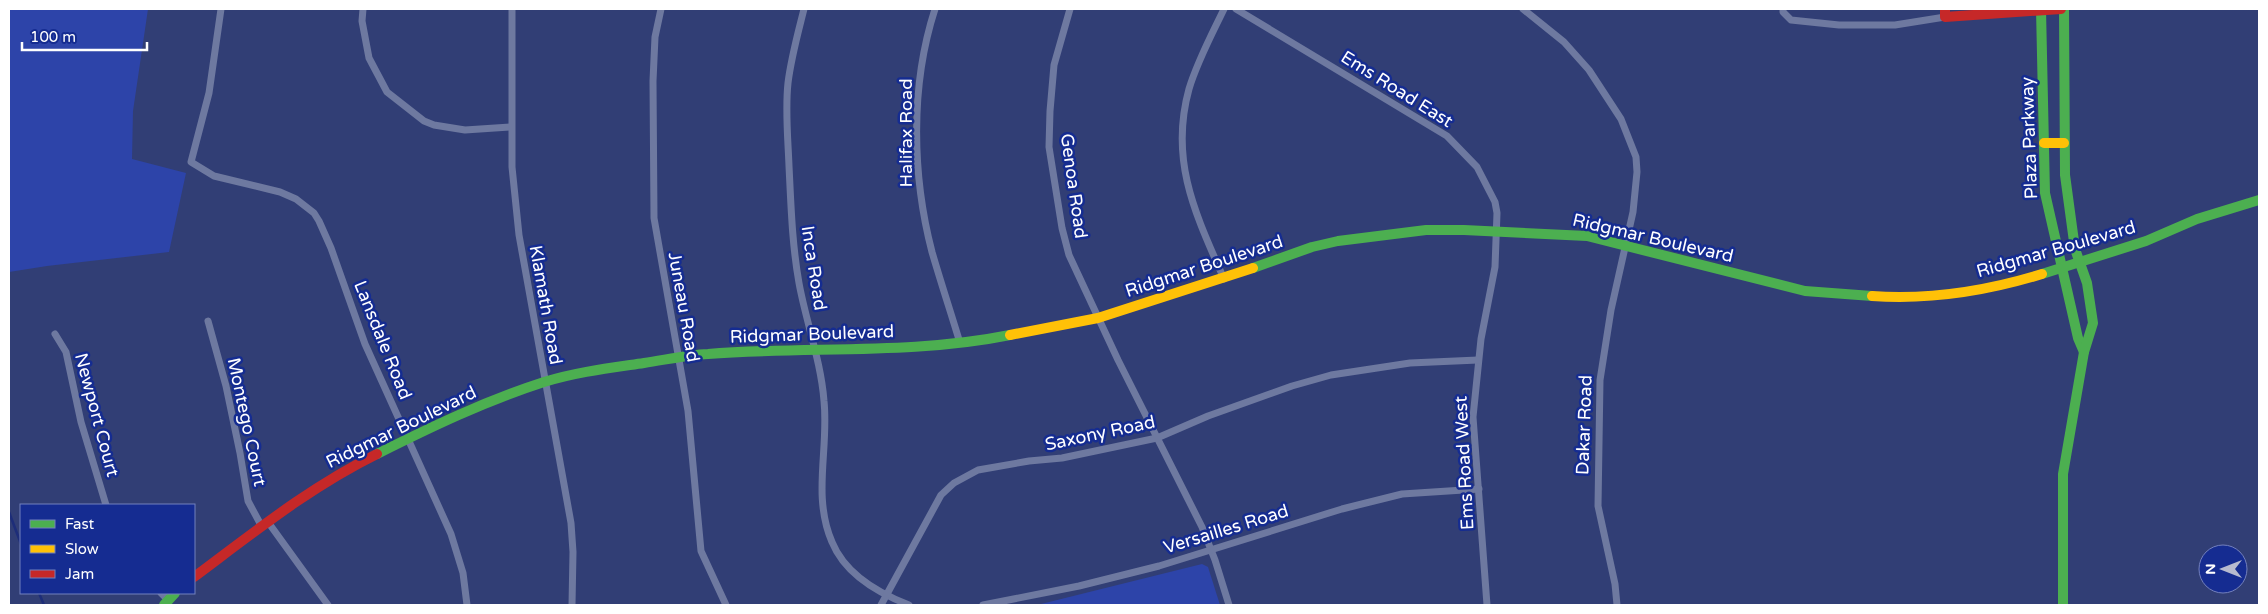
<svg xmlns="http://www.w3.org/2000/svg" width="2268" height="614" viewBox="0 0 2268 614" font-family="'Varela Round',sans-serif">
<rect width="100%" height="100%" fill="#313e75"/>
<g fill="#2d44a9">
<polygon points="9,9 148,9 133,111 132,159 186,173 169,252 47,266 9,272"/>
<polygon points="1202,564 1208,567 1220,605 1037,605"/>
</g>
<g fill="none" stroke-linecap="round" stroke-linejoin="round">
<g stroke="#1d2d79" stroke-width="2.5">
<polyline points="9,512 21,544"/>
<polyline points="39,593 44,605"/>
</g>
<g stroke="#6e79a0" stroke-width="7">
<polyline points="221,9 209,93 191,162 214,176 280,192 296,199 314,213 319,221 331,248 365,344 451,534 463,573 467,605"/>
<polyline points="363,9 362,21 369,58 387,92 424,121 434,125 465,130 511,127"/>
<polyline points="512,9 512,167 519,235 571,523 573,552 572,605"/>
<polyline points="661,9 655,37 653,81 654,218 688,411 701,551 726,605"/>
<path d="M804 9C798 33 791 58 788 83 785 110 788 139 789 166 791 205 792 244 799 283 806 322 821 361 824 401 829 449 812 496 832 542 845 574 878 593 909 605"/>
<path d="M935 9C910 86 912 175 932 252 941 283 951 313 960 343"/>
<polyline points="1070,9 1054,65 1050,111 1049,147 1062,228 1069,255 1118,360 1202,527 1215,560 1229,605"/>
<polyline points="1236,9 1447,136 1477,167 1495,202 1497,213 1495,267 1481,339 1473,417 1487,605"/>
<polyline points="1523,9 1564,42 1589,70 1621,119 1636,157 1637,172 1633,212 1611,310 1600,380 1598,506 1615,584 1617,605"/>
<polyline points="1783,9 1783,12 1791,20 1839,25 1895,25 1945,17"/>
<path d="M1224 279C1196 215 1169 161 1189 89 1197 62 1212 34 1224 9"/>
<polyline points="208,321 226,386 240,453 248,501 262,527"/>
<polyline points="55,334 66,352 81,422 106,505"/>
<polyline points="268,522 328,605"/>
<polyline points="161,593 168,600"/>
<polyline points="881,605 941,495 954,483 978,470 1029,461 1062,458 1157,438 1208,416 1292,386 1331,375 1410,363 1478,360"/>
<polyline points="983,605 1079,586 1159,566 1342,509 1402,494 1479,489"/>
</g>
<g stroke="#4caf50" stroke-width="10">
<polyline points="2041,9 2045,193 2078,338 2084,352"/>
<polyline points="1253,268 1312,247 1338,241 1426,230 1464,230 1587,236 1805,291 1872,296"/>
<polyline points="2042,274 2146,241 2197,219 2259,200"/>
<path d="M377 454C431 427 485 401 544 382 576 372 610 368 644 363 665 360 686 355 708 354 808 346 911 355 1010 335"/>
<polyline points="164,605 175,593"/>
<polyline points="2063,605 2063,474 2084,352 2093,323 2087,283 2075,249 2065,175 2064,9"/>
</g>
<g stroke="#ffc107" stroke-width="10">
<polyline points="2044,143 2064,143"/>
<path d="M1872 296C1929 300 1987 291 2042 274"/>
<polyline points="1010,335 1098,318 1253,268"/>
</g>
<g stroke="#c62828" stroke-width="10">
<polyline points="1945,9 1945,17 2061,9"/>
<path d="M194 577C253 533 310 487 377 454"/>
</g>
</g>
<g text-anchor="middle" stroke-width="5" stroke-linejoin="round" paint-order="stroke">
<g font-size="18" fill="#fff" stroke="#152c91">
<text transform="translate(1397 89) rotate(32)" y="6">Ems Road East</text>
<text transform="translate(906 133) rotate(-90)" y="6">Halifax Road</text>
<text transform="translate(2029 138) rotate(-92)" y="6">Plaza Parkway</text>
<text transform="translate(1074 186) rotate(82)" y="6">Genoa Road</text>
<text transform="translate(1653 238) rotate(13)" y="6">Ridgmar Boulevard</text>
<text transform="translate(2056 249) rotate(-16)" y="6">Ridgmar Boulevard</text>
<text transform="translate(1204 266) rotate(-18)" y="6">Ridgmar Boulevard</text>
<text transform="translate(814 268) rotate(81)" y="6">Inca Road</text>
<text transform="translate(546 305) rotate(80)" y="6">Klamath Road</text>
<text transform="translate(684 307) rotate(80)" y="6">Juneau Road</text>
<text transform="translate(812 334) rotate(-2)" y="6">Ridgmar Boulevard</text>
<text transform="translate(383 340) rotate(68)" y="6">Lansdale Road</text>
<text transform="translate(97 415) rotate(75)" y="6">Newport Court</text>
<text transform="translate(247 422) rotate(78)" y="6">Montego Court</text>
<text transform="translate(1584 425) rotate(-88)" y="6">Dakar Road</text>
<text transform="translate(401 427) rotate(-26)" y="6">Ridgmar Boulevard</text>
<text transform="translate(1100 433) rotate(-12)" y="6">Saxony Road</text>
<text transform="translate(1464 463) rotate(-93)" y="6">Ems Road West</text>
<text transform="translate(1226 529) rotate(-17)" y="6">Versailles Road</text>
</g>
</g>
<rect width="2268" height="614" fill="none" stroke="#ffffff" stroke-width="20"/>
<rect x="20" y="504" width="175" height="90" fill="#152c91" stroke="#7380bd"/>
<rect x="30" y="520" width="25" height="8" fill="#4caf50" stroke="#7380bd"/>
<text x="65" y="529" font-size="15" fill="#ffffff">Fast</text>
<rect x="30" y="545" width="25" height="8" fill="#ffc107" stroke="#7380bd"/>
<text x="65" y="554" font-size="15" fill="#ffffff">Slow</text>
<rect x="30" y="570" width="25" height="8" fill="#c62828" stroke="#7380bd"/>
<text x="65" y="579" font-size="15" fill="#ffffff">Jam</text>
<g transform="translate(2223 569) rotate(270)"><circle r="24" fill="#152c91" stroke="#7380bd"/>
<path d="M0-4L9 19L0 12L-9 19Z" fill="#b7bbcf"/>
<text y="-8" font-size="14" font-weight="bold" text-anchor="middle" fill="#ffffff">N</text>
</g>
<path d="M22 42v8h125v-8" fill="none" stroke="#ffffff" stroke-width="2.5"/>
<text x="30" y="42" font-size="15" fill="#ffffff" stroke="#152c91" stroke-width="4" paint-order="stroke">100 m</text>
</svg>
